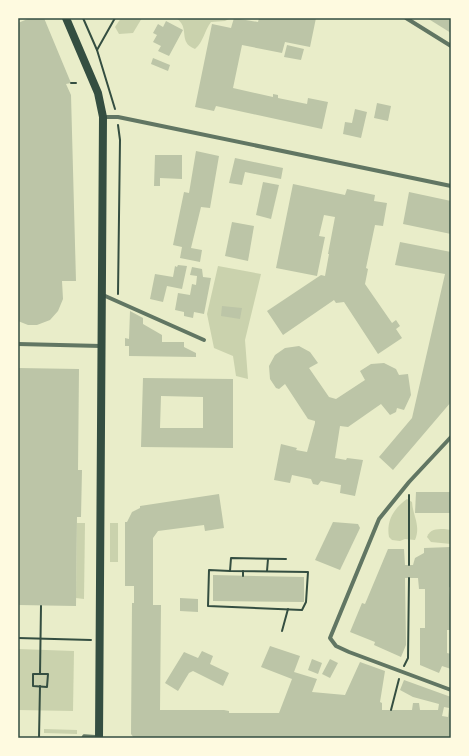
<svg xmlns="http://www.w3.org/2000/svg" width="469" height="756" viewBox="0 0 469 756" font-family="Mulish,sans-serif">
<rect width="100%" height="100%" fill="#e9edc9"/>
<g fill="#cad2ad">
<polygon points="121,18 142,18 133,33 119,34 115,27"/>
<path d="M176 18H231L225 21 211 22C204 31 204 41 195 49 177 42 191 28 176 18Z"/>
<polygon points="218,266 261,274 245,340 248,379 236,376 233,356 214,348 207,314"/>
<path d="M407 499 412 502C413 517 421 525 415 540L405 539 400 541 392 540 389 537C386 521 394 508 407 499Z"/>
<polygon points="77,523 85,523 84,599 76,598"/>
<rect x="110" y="523" width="8" height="39"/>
<path d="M444 529 451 530V544L431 542 427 537C430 529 436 529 444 529Z"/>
<polygon points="18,649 74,651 73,711 18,710"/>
<polygon points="44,729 77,730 77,734 44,733"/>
</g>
<g fill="#bcc5a7" fill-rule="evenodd">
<polygon points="30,18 44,18 71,83 66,84 71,95 76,281 62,281 63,299 58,311 50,320 37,325 28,325 18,321 18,23"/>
<polygon points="234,18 258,22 259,18 316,18 310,47 285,42 282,53 242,45 233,88 273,97 273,94 278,95 278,98 307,104 308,98 328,102 322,129 216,106 214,111 195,107 212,24 231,28"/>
<polygon points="427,18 451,18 451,33"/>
<polygon points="166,21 183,30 169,56 158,51 161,46 153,42 157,35 153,33 158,24 163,27"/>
<polygon points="287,45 304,49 301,60 284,57"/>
<polygon points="153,58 170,65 168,71 151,64"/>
<polygon points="377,103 391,106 388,121 374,118"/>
<polygon points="355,109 367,112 361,138 343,134 345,122 352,123"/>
<polygon points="196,151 219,156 210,208 201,207 191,248 202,250 200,262 180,258 182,247 173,245 184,192 189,193"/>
<polygon points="155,155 182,155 182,179 160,178 160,186 154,186"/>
<polygon points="235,158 283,168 281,179 245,172 242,185 229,183"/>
<polygon points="263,182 279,185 271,219 256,215"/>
<polygon points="293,184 345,195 347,189 375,195 374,201 387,203 383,226 375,225 366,268 368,269 365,284 392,323 396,320 400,326 396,329 402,338 378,354 344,302 336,303 334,300 283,335 267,311 321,275 325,276 329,254 328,254 335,217 324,215 319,236 325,237 317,276 276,268"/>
<polygon points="409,192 451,201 451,234 403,224"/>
<polygon points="232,222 254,226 248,261 225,256"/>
<polygon points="400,242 451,252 451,402 393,470 379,457 412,418 445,274 395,265"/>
<polygon points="178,265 187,266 182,289 167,286 163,302 150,299 155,274 173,277 175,266 177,267"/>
<polygon points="192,267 202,269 203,277 211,278 204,314 194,312 193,318 184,316 184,312 175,310 178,293 190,295 192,284 196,285 197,276 190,275"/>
<polygon points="222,306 242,308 240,319 221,316"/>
<polygon points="130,311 143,318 143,324 162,335 162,342 184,342 184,347 196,353 196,357 129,356 129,346 125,346 125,338 129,339"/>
<polygon points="299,346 310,352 318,363 309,368 329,397 336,399 365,380 360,371 371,364 384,363 396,369 399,375 408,374 411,395 404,410 397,408 396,412 390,415 381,404 348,427 340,426 335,458 346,460 347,458 363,460 355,496 340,493 341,485 321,481 318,485 313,484 311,479 292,475 290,483 274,480 281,444 297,448 296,450 307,452 315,423 315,421 308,419 285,384 279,389 276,388 270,379 269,366 275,355 285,348"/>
<polygon points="18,368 79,369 78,470 82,470 81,517 77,517 76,606 18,605"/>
<path d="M143 378 233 379V448L141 447ZM161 396 203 397V428H160Z"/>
<polygon points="416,492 451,492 450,513 415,513"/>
<path d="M219 494 224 528 205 531 204 525 158 531 153 538V605H161L160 710H224L229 711V713H279L292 679 261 667 270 646 300 656 294 672 317 679 312 692 345 695 360 662 385 671 380 702 382 703V710H412L413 703H419L420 710H438L439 704 413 697 400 690 404 680 451 697V738H134L131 734 132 603H134V586H125V522H127L132 512 140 508V506ZM444 707 449 708 448 717 442 716Z"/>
<polygon points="333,522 358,524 360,528 340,570 315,560"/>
<polygon points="451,547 451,588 449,587 451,620 450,630 447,630 447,653 451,654 451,669 442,666 439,673 420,665 420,628 425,628 425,589 419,589 418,578 405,578 406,645 401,657 374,645 375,642 350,632 362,603 365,604 388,549 404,549 405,565 413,565 415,558 424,553 424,548"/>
<polygon points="213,575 304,577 304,602 213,601"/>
<polygon points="180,598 198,599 198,612 180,611"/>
<polygon points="202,651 213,656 210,664 229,673 223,686 193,671 189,673 178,691 165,683 184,652 198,658"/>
<polygon points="312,659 322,663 318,674 308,670"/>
<polygon points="330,659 338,663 330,678 322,674"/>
</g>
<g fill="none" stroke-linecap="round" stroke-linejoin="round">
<g stroke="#344e41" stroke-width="2">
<polyline points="83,18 97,50 115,109"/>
<polyline points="97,50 115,18"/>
<polyline points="71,83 76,83"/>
<polyline points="118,294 120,140 118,125"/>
<polyline points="409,495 409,565"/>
<polyline points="230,571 308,572 306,602 302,610 208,606 209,570 230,571 231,558 286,559"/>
<polyline points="267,571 268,559"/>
<polyline points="243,576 243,571"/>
<polyline points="282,631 288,609"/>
<polyline points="18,638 91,640"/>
<polyline points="404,666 408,658 409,578"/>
<polygon points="33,674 48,674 47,687 33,686"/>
<polyline points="40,674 41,606"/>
<polyline points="391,710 399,679"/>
<polyline points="39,738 40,686"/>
</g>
<polyline stroke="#617663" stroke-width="3.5" points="83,738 84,736 99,737"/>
<g stroke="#617663" stroke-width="4">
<polyline points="406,18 451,46"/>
<polyline points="103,117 118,117 152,124 451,186"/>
<polyline points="103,295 204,340"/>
<polyline points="18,344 101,346"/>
<polyline points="451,437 409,482 379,519 330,638 336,646 349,652 451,690"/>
</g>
<polyline stroke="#344e41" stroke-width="8" points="66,18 98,93 103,117 99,738"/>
</g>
<rect width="469" height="756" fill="none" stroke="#fefae0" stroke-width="38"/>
<rect x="19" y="19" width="431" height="718" fill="none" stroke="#344e41" stroke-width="1.5"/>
</svg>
